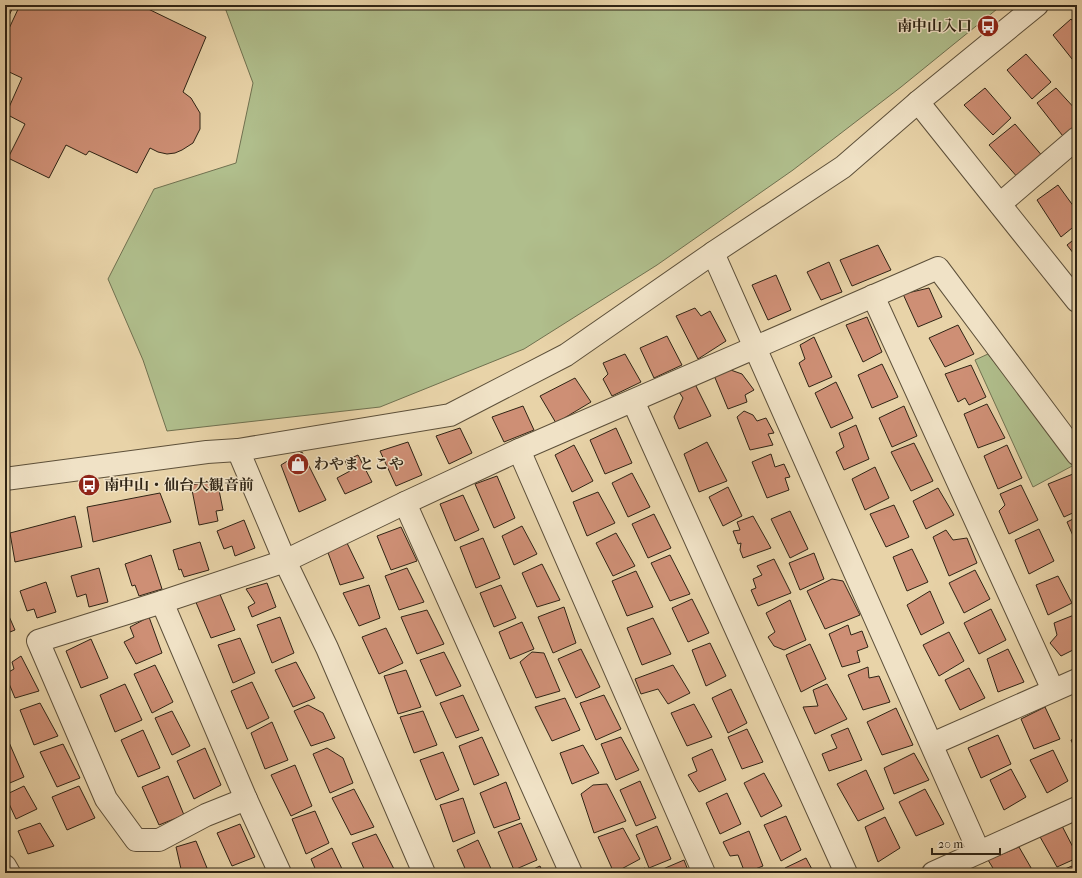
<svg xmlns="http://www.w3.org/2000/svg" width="1082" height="878" viewBox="0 0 1082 878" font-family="'IM FELL French Canon','Noto Serif JP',serif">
<rect width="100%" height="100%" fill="#e8d3a8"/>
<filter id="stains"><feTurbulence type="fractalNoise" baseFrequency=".005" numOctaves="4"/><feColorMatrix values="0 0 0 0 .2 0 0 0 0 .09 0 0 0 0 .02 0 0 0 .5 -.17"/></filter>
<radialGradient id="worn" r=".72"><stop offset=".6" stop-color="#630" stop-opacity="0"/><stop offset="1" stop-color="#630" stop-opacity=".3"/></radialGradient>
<g fill="#b0be8c" stroke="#707150">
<polygon points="224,5 1002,5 901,87 793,170 657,265 524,349 380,407 167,431 143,360 108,279 154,189 236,163 253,83"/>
<polygon points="988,354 1074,465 1033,487 975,360"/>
</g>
<g fill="#ce8f75" stroke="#2f2415">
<polygon points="5,5 14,5 5,24"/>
<polygon points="20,5 140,5 206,37 183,92 191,98 200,113 200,129 193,143 182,150 175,153 167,154 158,152 150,148 137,173 89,151 86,155 66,145 49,178 8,158 25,124 6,114 22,78 5,70 5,37"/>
<polygon points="1071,19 1077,26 1076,64 1053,35"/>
<polygon points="1026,54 1051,82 1032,99 1007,70"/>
<polygon points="985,88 1011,118 993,135 964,105"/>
<polygon points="1056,88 1077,111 1077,129 1066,140 1037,103"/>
<polygon points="1015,124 1044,158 1019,179 989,145"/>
<polygon points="1058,185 1077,211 1077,224 1061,237 1037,200"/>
<polygon points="1077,237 1077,258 1067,245"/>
<polygon points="878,245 891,270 852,286 840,260"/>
<polygon points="829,262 842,292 821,300 807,272"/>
<polygon points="776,275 791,310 768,320 752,285"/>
<polygon points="929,288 942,317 918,327 903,294"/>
<polygon points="695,308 701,316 710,311 726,341 698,359 676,316"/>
<polygon points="867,317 882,352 863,362 846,325"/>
<polygon points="958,325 974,354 945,367 929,338"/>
<polygon points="667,336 682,365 654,378 640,348"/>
<polygon points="814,337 832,377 809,387 799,363 805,359 800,345"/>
<polygon points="625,354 641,382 612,396 603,379 608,374 603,363"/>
<polygon points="882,364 898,397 872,408 858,375"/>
<polygon points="971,365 986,397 969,405 965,398 958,402 945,374"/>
<polygon points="725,368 742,374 754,390 745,395 747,402 728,409 713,373"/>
<polygon points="575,378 591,402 556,423 540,396"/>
<polygon points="836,382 853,418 831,428 815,393"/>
<polygon points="695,384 711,416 679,429 674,417 683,398 677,389"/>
<polygon points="987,404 1005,438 978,448 964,414"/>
<polygon points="523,406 534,430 504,442 492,417"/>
<polygon points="904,406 917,436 892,447 879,418"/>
<polygon points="744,411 753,415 757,421 766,418 774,433 768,434 773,445 750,450 737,417"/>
<polygon points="856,425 869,459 844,470 836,452 844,447 839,433"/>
<polygon points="460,428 472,453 449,464 436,436"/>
<polygon points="616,428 632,463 605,474 590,440"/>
<polygon points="408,442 422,475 396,486 380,451"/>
<polygon points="707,442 727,481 699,492 684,454"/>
<polygon points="914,443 933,481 911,491 891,452"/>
<polygon points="574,445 593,481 572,492 555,455"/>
<polygon points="1007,445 1022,478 998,489 984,456"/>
<polygon points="302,452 326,500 299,512 281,465"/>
<polygon points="771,454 775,467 784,464 790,477 785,478 789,490 767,498 752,462"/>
<polygon points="358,455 372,482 345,494 337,478 350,471 345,461"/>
<polygon points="875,467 889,498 865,510 852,479"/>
<polygon points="632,473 650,507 628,517 612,483"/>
<polygon points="1073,474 1077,482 1077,511 1064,517 1048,484"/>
<polygon points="497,476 515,518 494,528 475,484"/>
<polygon points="217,480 223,510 216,511 218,521 199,525 191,485"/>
<polygon points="1021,485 1038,520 1009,534 999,511 1005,505 1000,494"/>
<polygon points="728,487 742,516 723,526 709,497"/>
<polygon points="938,488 954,515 926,529 913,501"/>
<polygon points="598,492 615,523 587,536 573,502"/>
<polygon points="160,493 171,522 93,542 87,507"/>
<polygon points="463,495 479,530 455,541 440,504"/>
<polygon points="894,505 909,537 886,547 870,514"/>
<polygon points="790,511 808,549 790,558 771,519"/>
<polygon points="654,514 671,548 648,558 632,524"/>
<polygon points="75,516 82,547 15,562 10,533"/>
<polygon points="753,516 771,548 743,558 740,550 741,543 738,544 733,531 740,530 737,522"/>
<polygon points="1077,517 1077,545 1067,522"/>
<polygon points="244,520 255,548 235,556 232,546 224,549 217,531"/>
<polygon points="522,526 537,554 514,565 502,536"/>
<polygon points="401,527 417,561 391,570 377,536"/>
<polygon points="1039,529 1054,561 1029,574 1015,540"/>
<polygon points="946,530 953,540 967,538 977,563 949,576 933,537"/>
<polygon points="616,533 635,566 613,576 596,543"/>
<polygon points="483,538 500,578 476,588 460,547"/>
<polygon points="200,542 209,570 184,577 181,569 179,570 173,550"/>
<polygon points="347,543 364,578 340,585 327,550"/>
<polygon points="912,549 928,582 907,591 893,557"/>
<polygon points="814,553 824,579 800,590 789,563"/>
<polygon points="151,555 162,589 139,596 135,585 132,586 125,564"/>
<polygon points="670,555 690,594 670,601 651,563"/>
<polygon points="774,559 791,593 758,606 751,590 756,588 753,579 762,575 757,566"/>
<polygon points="542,564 560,600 537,607 522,573"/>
<polygon points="99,568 108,602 89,607 86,594 77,597 71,576"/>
<polygon points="407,568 424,602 399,610 385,576"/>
<polygon points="975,570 990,599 964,613 949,583"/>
<polygon points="636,571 653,607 627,616 612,581"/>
<polygon points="1058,576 1072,603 1048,615 1036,585"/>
<polygon points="832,579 843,581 860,615 825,629 807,591"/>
<polygon points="46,582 56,612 37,618 34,609 27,611 20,591"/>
<polygon points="267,583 276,607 252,617 248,607 255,603 246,589"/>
<polygon points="369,585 380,618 359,626 343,593"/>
<polygon points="501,585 516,618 494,627 480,593"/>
<polygon points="930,591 944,623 921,635 907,605"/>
<polygon points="219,592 235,630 211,638 195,600"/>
<polygon points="692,599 709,633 688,642 672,608"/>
<polygon points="790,600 806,640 784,650 774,646 768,637 775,632 766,613"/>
<polygon points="5,607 15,630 5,634"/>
<polygon points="564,607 576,643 553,653 538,617"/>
<polygon points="991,609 1006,640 979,654 964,623"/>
<polygon points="427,610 444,644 417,654 401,617"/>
<polygon points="1074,615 1077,621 1077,648 1061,656 1050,643 1057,635 1054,623"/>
<polygon points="149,617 162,653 136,664 124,642 134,637 130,627"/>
<polygon points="280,617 294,653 272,663 257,625"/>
<polygon points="653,618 671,654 642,665 627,628"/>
<polygon points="522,622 534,649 510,659 499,632"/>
<polygon points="848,625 851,635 862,631 868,647 857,651 860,662 842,667 829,634"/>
<polygon points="386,628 403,663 379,674 362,637"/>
<polygon points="949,632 964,661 939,676 923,645"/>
<polygon points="240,638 255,673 233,683 218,645"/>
<polygon points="91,639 108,678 81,688 66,651"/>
<polygon points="710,643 726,676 706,686 692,650"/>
<polygon points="810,644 826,679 801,692 786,655"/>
<polygon points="581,649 600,687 576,698 558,659"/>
<polygon points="1008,649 1024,682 998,692 987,659"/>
<polygon points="444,652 461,686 436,696 420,660"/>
<polygon points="532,652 544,653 560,691 536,698 520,662"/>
<polygon points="21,656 39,691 15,698 5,674 14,669 12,662"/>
<polygon points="296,662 315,698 293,707 275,670"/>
<polygon points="155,665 173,702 152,713 134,674"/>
<polygon points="673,665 690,693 668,704 658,689 641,694 635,679"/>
<polygon points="868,667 869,678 879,676 890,702 863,710 848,675"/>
<polygon points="969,668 985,698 960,710 945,680"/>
<polygon points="406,670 421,707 398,714 384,676"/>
<polygon points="252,682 269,718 247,729 231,691"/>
<polygon points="125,684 142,720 115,732 100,695"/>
<polygon points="827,684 847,719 815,734 803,707 818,706 813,690"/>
<polygon points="731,689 747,723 728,733 712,698"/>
<polygon points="463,695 479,730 456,738 440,703"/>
<polygon points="604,695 621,729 596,740 580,703"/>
<polygon points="565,698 580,730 552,741 535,707"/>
<polygon points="40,703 58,736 34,745 20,710"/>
<polygon points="694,704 712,737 687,746 671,713"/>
<polygon points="308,705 323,713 335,738 311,746 294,711"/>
<polygon points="1045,707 1060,739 1034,749 1021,719"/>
<polygon points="896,708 913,745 882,755 867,722"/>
<polygon points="172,711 190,746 172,755 155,718"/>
<polygon points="423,711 437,745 414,753 400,717"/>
<polygon points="272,722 288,760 265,769 251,733"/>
<polygon points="848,728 862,760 829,771 822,754 837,748 831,735"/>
<polygon points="747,729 763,762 742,769 728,737"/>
<polygon points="143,730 160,768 138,777 121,740"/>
<polygon points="998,735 1011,764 981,778 968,748"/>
<polygon points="482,737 499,775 474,785 459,746"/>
<polygon points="621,737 639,770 616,780 601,744"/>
<polygon points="1077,738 1077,753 1071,740"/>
<polygon points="8,740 24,777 5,785 5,741"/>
<polygon points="63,744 80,778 57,787 40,752"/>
<polygon points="583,745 599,773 572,784 560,753"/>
<polygon points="205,748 221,785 194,799 177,761"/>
<polygon points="327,748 343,758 353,783 330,793 313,754"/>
<polygon points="712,749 726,780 699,792 688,775 697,771 692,758"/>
<polygon points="1053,750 1068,781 1047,793 1030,760"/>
<polygon points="443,752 459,790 436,800 420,760"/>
<polygon points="914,753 929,780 894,794 884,768"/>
<polygon points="295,765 312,806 291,816 271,775"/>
<polygon points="1011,769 1026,797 1004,810 990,780"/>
<polygon points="866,770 884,809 858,821 837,784"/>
<polygon points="764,773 782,806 761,817 744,783"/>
<polygon points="168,776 184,815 159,825 142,787"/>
<polygon points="640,781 656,818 636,826 620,790"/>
<polygon points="506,782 520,819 494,828 480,793"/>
<polygon points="607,784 626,821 594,833 581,794 593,785"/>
<polygon points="24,786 37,809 16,819 5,795"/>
<polygon points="79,786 95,818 67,830 52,797"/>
<polygon points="354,789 374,827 351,835 332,798"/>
<polygon points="925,789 944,824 916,836 899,802"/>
<polygon points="727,793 741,824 720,834 706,803"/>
<polygon points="463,798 475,833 453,842 440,805"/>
<polygon points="315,811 329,843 306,854 292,819"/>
<polygon points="786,816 801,850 781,861 764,825"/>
<polygon points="885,817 900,848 878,862 865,827"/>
<polygon points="40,823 54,846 28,854 18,831"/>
<polygon points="521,823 537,860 514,870 498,832"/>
<polygon points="240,824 255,857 232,866 217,833"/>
<polygon points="1061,824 1077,855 1077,858 1057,867 1039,835"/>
<polygon points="657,826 671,859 649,868 636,835"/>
<polygon points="623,828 640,859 614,873 598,837"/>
<polygon points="749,831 763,866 745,873 738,855 730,856 723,842"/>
<polygon points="376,834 394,869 385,873 366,873 352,843"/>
<polygon points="478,840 493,873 467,873 457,850"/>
<polygon points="196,841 207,868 199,871 200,873 177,873 181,869 176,847"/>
<polygon points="1019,847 1034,873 1007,873 1006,871 1000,873 996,873 988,860"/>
<polygon points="332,848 344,873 317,873 311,859"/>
<polygon points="806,858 814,873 788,873 785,868"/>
<polygon points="684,860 689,873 656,873 656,872"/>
<polygon points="1077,864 1077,873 1055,873"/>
<polygon points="540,866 543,873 525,873"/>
<polygon points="645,868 647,873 629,873"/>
</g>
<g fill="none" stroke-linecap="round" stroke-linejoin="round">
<g stroke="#5d503a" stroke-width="24">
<g id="minor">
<polyline points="918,102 1077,301"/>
<polyline points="1000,204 1077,138"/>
<polyline points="713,253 979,852"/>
<polyline points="873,296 1053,690"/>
<polyline points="633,401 846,873"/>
<polyline points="238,450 285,561 327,648 424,873"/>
<polyline points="519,450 704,873"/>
<polyline points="5,479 207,452 238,450 450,415 566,355 713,253 843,167 918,102 1037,5"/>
<polyline points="405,503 571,873"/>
<polyline points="162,602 246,799 280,873"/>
<polyline points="932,744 1077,680"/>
<polyline points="246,799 206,815 159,840 136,840 106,799 38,641 162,602 285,561 405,503 519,450 938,268 1077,454"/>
<polyline points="5,866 9,873"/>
<polyline points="933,873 1077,808"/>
</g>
</g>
<use href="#minor" stroke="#f0e2c6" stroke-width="22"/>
</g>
<defs>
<g id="bus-disc" transform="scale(1.15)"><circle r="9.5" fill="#8f2418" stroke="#f0e2c6"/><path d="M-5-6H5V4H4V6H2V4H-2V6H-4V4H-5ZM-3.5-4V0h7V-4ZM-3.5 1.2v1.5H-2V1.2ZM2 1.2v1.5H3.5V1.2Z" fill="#fff"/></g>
<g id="shop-disc" transform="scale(1.15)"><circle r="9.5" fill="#8f2418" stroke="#f0e2c6"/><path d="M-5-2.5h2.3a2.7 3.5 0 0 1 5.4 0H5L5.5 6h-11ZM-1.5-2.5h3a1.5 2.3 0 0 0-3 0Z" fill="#fff"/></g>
</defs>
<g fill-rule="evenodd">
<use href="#bus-disc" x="988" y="26"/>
<use href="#shop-disc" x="298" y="464"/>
<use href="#bus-disc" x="89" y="485"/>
</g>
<g text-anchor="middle" stroke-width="3" stroke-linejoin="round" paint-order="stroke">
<g font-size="15" font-weight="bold" fill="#2f2415" stroke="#f0e2c6" text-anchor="start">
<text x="972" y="31" text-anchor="end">南中山入口</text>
<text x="314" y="469">わやまとこや</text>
<text x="104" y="490">南中山・仙台大観音前</text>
</g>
</g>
<rect width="1082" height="878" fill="none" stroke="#e8d3a8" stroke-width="20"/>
<rect x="6" y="6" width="1070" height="866" fill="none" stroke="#2f2415" stroke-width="2"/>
<rect x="10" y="10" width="1062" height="858" fill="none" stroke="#2f2415"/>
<path d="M932 848v6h68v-6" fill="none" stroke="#2f2415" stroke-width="2"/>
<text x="938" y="848" font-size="12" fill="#2f2415" stroke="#f0e2c6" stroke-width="3" paint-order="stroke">20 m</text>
<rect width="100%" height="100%" filter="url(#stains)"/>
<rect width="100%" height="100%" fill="url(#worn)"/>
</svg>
